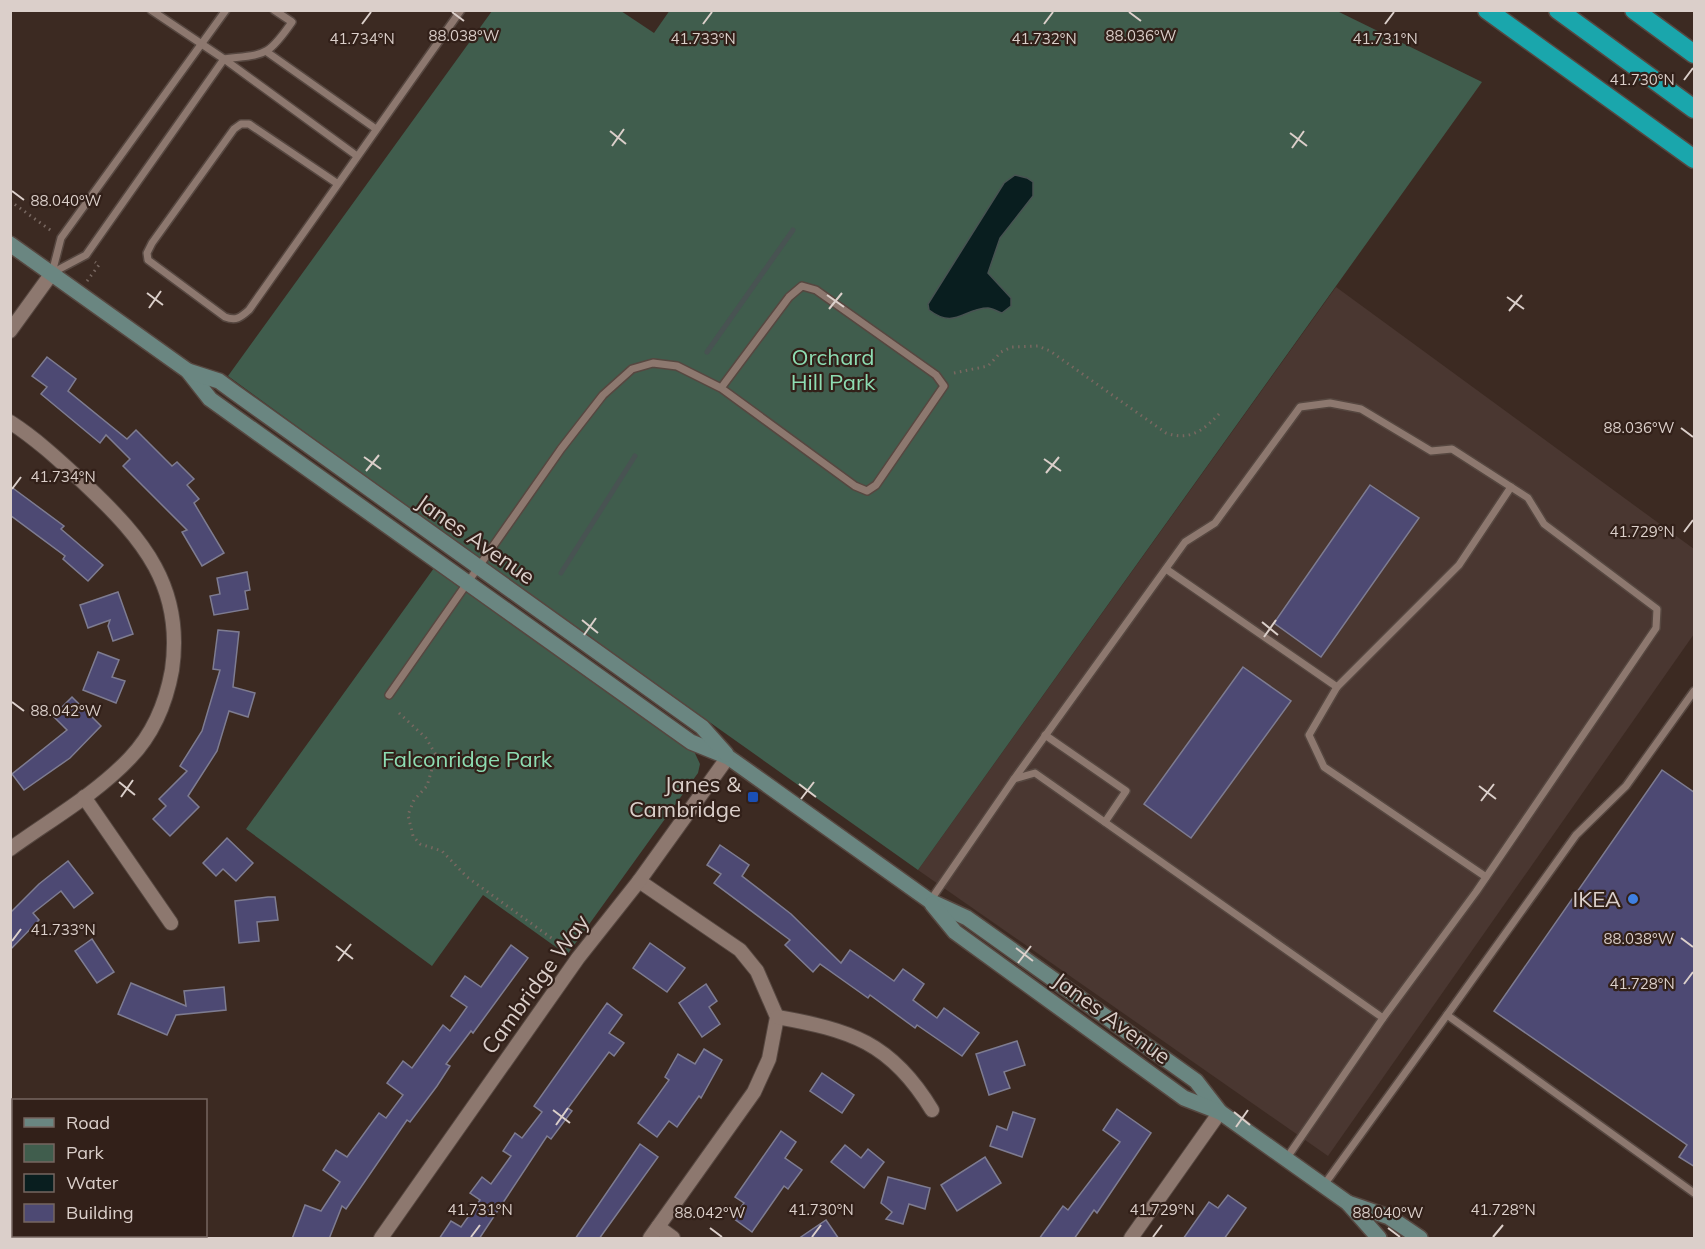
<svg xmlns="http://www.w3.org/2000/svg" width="1705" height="1249" viewBox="0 0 1705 1249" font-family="Mulish,sans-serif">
<rect width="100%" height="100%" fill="#3c2a22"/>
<polygon fill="#4a3731" points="1336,287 1694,549 1694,634 1328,1156 918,870"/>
<g fill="#405d4d">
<polygon points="670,10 1337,11 1482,82 918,870 461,546 228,376 492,11 621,11 654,33"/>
<polygon points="434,568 693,749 700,764 698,773 567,955 483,895 432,966 246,829"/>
</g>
<path fill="#091e1f" stroke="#485352" stroke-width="1.5" d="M1015 175 1027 178 1033 182V196L1000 238 988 273 1011 298V306L1002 313C998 312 992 308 988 308 964 308 955 330 929 310L928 304 1004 183Z"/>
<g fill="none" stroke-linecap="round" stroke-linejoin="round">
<g stroke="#485352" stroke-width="5">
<polyline points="707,352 793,230"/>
<polyline points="561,573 635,456"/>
</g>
</g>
<g fill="#4d4973" stroke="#7e7c91" stroke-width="1.5">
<polygon points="47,357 76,379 68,391 127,439 136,430 172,466 177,462 194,479 187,485 199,499 194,503 224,553 202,566 182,532 187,530 123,466 130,459 106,435 100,443 41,394 47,387 32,376"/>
<polygon points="1370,485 1419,518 1321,657 1274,623"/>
<polygon points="10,486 64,526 61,529 103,565 88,581 63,559 65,556 10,515"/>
<polygon points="247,572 250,590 245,591 248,609 214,615 210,596 220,594 217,578"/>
<polygon points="118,592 133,634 113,641 108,626 110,620 88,628 80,605"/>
<polygon points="218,630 239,632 233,687 255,693 248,717 229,711 217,751 188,796 199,807 170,836 153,819 166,806 159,799 187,771 180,766 202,731 220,670 213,669"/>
<polygon points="98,652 119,660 112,677 125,681 116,703 83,690"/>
<polygon points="1243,667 1291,701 1191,838 1144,804"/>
<polygon points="72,697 101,726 70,758 24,790 12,774 67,730 53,716"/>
<polygon points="1662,770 1695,793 1695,1167 1679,1157 1687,1145 1494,1011"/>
<polygon points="227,838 253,863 236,881 223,869 216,876 203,863"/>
<polygon points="720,845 749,865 742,876 791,914 841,963 850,950 894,981 903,969 924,984 913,1000 937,1018 944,1008 979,1033 962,1056 917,1025 915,1028 870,995 868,998 820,964 813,972 785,945 790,940 714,883 721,874 707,865"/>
<polygon points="68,861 93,893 74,908 61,891 33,913 39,920 10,950 10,913 39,884"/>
<polygon points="268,897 275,897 278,920 257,922 259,941 239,943 235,901"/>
<polygon points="92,939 114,972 97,983 75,951"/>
<polygon points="650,943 685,968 667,992 633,968"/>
<polygon points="511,945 528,958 473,1033 471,1031 446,1064 450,1066 437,1086 410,1122 407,1120 346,1209 342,1206 329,1239 292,1239 305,1205 321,1211 340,1182 323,1170 336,1150 347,1157 379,1113 386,1118 403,1095 387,1083 403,1061 412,1068 443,1025 450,1031 467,1007 451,996 465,976 481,987"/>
<polygon points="131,983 186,1006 184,991 224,987 226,1010 176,1015 167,1035 118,1014"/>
<polygon points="706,984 717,1001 709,1007 720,1024 702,1037 679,1003"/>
<polygon points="607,1003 622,1015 609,1033 624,1043 614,1056 609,1052 568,1108 572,1111 551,1139 547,1136 479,1239 439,1239 451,1221 461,1227 480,1200 470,1193 482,1177 491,1184 511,1156 503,1151 515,1133 522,1138 542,1112 534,1106"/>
<polygon points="1017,1041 1025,1065 1004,1072 1010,1088 989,1095 976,1054"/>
<polygon points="704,1049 722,1060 701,1098 699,1096 677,1127 669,1121 657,1137 638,1123 669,1080 665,1077 678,1054 695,1064"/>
<polygon points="822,1073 854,1095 842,1113 810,1091"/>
<polygon points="1117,1109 1151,1133 1097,1213 1094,1210 1074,1239 1039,1239 1063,1206 1068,1210 1120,1142 1103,1130"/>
<polygon points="1013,1112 1035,1119 1022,1157 990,1146 997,1126 1007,1130"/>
<polygon points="781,1131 796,1142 785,1158 802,1170 788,1189 784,1186 752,1232 733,1218 744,1203 735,1197"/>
<polygon points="640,1144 658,1157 599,1239 575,1239"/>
<polygon points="845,1145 861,1158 868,1149 884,1162 864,1188 831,1162"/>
<polygon points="985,1157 1001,1183 957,1211 941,1185"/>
<polygon points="888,1177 930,1188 925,1209 909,1204 903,1224 886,1219 892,1212 881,1203"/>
<polygon points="1228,1195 1246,1208 1224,1239 1183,1239 1209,1202 1218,1208"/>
<polygon points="826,1220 839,1239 798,1239"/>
</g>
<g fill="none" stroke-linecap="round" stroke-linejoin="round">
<g stroke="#564740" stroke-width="10">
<g id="lane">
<polyline points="151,10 224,59 357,156"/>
<polyline points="267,52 376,129"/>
<path d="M338 184 249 124H241L234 129 152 243 147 253 148 260 225 317C236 321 240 318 249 310L461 10"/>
<path d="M52 273 86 255 224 59C265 54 267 58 292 22L274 10"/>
<polyline points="52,273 61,238 226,10"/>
<polyline points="1166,569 1337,687 1309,735 1324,767 1486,877"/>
<polyline points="1337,687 1459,565 1511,487"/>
<polyline points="1694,691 1626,786 1576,835 1447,1015 1694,1193"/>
<polyline points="389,695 561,449 603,395 632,369 653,363 677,366 721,388 855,486 867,491 876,485 944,386 936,375 816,290 802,286 789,297 721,388"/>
<polyline points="1045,735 1126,791 1105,822"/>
<polyline points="1014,779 1185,542 1215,523 1300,407 1330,403 1361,409 1431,451 1452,449 1528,498 1544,524 1657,609 1656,628 1476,892 1383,1018"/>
<polyline points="930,901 1014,779 1035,773 1383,1018 1286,1159"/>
<polyline points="1324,1185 1447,1015"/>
</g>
</g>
<g stroke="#564740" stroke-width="16">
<g id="street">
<polyline points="10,331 52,273"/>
<path d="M10 422C38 440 62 463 87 486 143 539 184 587 172 670 166 703 153 734 130 758 96 794 50 820 10 849"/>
<polyline points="84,797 171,923"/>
<polyline points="639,881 740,950 757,971 777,1017 769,1059 754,1092 650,1238"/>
<path d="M777 1017C850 1030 891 1042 932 1110"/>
<polyline points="658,1227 673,1238"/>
<polyline points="381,1238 578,958 639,881 728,757"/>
<polyline points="1131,1238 1220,1112"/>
</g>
</g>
<g stroke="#564740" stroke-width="18">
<g id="secondary">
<polyline points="10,244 188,371 210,399 249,427 691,742 728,757 930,901 967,918 1196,1081 1220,1112"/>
<polyline points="188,371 219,381 234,392 702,727 726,754"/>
<polyline points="932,904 955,932 1184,1098 1220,1112 1348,1203 1379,1238"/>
<polyline points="1348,1203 1389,1217 1420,1238"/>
</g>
</g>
<g stroke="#564740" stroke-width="21">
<g id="highway">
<polyline points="1487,10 1694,159"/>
<polyline points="1558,10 1694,109"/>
<polyline points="1634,10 1694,54"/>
</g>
</g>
<g stroke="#786861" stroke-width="3" stroke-dasharray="1.5 4.5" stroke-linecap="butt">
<polyline points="10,201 53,232"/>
<polyline points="87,281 99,265 95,262"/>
<path d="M954 373 988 366 1001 352 1012 347 1038 346 1050 351 1166 433C1189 441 1203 431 1219 414"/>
<polyline points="399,713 426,738 436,755 427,786 414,800 408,815 413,836 420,844 442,851 467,877 568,950"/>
</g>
<use href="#lane" stroke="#8d786f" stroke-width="7"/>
<use href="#street" stroke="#8d786f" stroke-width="14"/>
<use href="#secondary" stroke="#6a8681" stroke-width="15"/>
<use href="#highway" stroke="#1aa6ac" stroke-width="18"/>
</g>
<path fill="none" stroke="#dbcfca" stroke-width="2" d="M452 12 464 21M1129 12 1141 21M362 24 371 12M703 24 712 12M1044 24 1053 12M1385 24 1394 12M1684 80 1693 68M610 131 626 144M1290 133 1307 146M612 146 624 129M1292 148 1304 131M12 191 24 200M147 293 163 305M827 295 844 307M1507 297 1524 309M149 308 161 291M829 309 842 293M1509 311 1522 295M1681 428 1693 437M364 457 381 469M1044 459 1061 471M366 471 379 455M1046 473 1059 457M12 489 21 477M1684 532 1693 520M582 620 598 633M1262 622 1278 635M584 635 596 618M1264 637 1276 620M12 702 24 711M119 782 135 795M799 784 816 797M1479 786 1496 799M121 797 133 780M801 799 814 782M1481 801 1494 784M1681 938 1693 947M12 941 21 929M336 946 353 959M1016 948 1033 961M338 961 351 944M1018 963 1031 946M1684 984 1693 972M553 1110 570 1123M1234 1112 1250 1125M556 1125 568 1108M1236 1127 1248 1110M710 1228 722 1237M1388 1228 1400 1237M471 1237 480 1225M812 1237 821 1225M1153 1237 1162 1225M1493 1237 1503 1225"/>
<rect fill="#1a4fb4" stroke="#322019" stroke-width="2" x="747" y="791" width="12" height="12" rx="3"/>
<circle fill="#3f7fe0" stroke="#322019" stroke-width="2" cx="1633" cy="899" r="6"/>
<g text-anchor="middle" stroke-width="4.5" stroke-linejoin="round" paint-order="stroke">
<g font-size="22" fill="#8ddcb2" stroke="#322019">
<text x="833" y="365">Orchard<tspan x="833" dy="25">Hill Park</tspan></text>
<text x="467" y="767">Falconridge Park</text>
</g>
<g font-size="22" fill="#dbcfca" stroke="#322019">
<text transform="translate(476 539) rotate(35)" y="8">Janes Avenue</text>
<text transform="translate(535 984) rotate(-54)" y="8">Cambridge Way</text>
<text transform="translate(1112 1018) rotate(36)" y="8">Janes Avenue</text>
</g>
<g font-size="22" fill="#dbcfca" stroke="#322019" text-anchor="end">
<text x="741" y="792">Janes &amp;<tspan x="741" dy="25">Cambridge</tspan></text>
<text x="1621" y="907">IKEA</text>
</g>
</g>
<g font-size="15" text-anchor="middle" fill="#dbcfca" stroke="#322019" stroke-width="4.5" stroke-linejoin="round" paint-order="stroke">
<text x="464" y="41">88.038°W</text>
<text x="1141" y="41">88.036°W</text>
<text x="362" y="44">41.734°N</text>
<text x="703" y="44">41.733°N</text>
<text x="1044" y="44">41.732°N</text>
<text x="1385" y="44">41.731°N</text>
<text x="1642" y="85">41.730°N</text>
<text x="66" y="206">88.040°W</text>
<text x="1639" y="433">88.036°W</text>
<text x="63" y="482">41.734°N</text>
<text x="1642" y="537">41.729°N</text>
<text x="66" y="716">88.042°W</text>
<text x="63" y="935">41.733°N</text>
<text x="1639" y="944">88.038°W</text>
<text x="1642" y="989">41.728°N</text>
<text x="480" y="1215">41.731°N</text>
<text x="821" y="1215">41.730°N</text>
<text x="1162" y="1215">41.729°N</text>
<text x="1503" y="1215">41.728°N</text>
<text x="710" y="1218">88.042°W</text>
<text x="1388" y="1218">88.040°W</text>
</g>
<rect width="1705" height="1249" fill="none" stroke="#dbcfca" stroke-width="24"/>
<rect x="12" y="1099" width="195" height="138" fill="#322019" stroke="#766660" stroke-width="1.5"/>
<rect x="24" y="1118" width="30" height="9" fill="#6a8681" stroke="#766660" stroke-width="1.5"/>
<text x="66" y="1129" font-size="18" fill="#dbcfca">Road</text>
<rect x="24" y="1144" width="30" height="18" fill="#405d4d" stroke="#766660" stroke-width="1.5"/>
<text x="66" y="1159" font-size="18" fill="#dbcfca">Park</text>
<rect x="24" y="1174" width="30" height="18" fill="#091e1f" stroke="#766660" stroke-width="1.5"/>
<text x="66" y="1189" font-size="18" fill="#dbcfca">Water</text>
<rect x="24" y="1204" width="30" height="18" fill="#4d4973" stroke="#766660" stroke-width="1.5"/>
<text x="66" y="1219" font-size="18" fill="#dbcfca">Building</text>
</svg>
